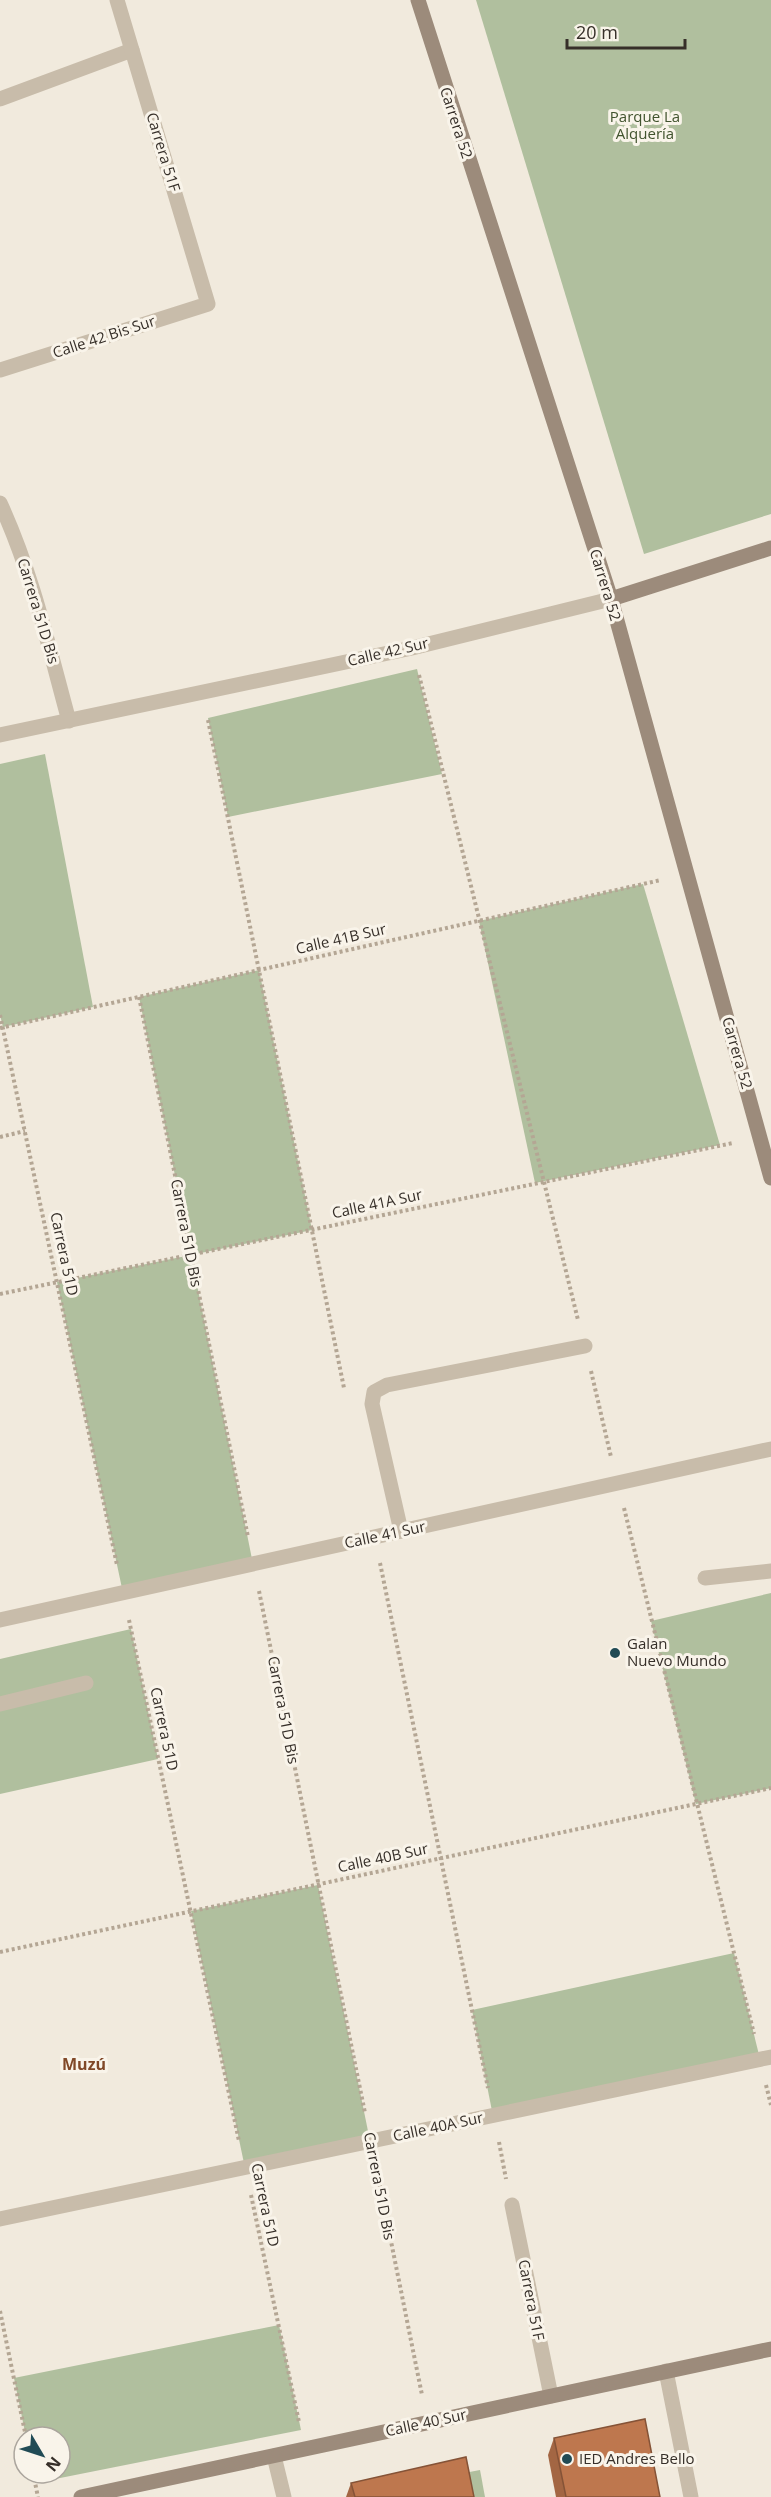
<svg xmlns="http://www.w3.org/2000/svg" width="771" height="2497" viewBox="0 0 771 2497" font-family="'Open Sans',sans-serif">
<rect width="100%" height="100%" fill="#f1eadd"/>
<g fill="#b0bf9e">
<polygon points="476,0 771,0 771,514 644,554"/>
<polygon points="417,669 442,774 228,817 208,718"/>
<polygon points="45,754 93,1007 3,1027 0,1015 0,764"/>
<polygon points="643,884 720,1145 535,1183 479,921"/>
<polygon points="259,970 312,1230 191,1255 253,1564 123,1593 57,1282 191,1255 139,997"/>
<polygon points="771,1593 771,1788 696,1804 651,1621"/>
<polygon points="131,1629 158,1759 0,1794 0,1659"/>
<polygon points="318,1885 370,2141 245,2168 191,1911"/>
<polygon points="734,1953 760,2059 493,2116 472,2010"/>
<polygon points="279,2325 301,2430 35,2483 33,2473 60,2473 60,2437 26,2437 14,2378"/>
<polygon points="480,2470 485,2497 464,2497 459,2474"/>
</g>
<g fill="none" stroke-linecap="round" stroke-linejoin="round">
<g stroke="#b4a694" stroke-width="4" stroke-dasharray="3 3" stroke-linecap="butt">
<polyline points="419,675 578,1320"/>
<polyline points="208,720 344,1388"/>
<polyline points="139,997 248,1537"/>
<polyline points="0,1015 117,1565"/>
<polyline points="0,1028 661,880"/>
<polyline points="0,1137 25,1131"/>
<polyline points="0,1294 733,1143"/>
<polyline points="591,1371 611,1457"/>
<polyline points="624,1508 754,2034"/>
<polyline points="380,1563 488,2088"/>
<polyline points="259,1591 365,2113"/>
<polyline points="129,1620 239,2141"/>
<polyline points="0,1952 771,1788"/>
<polyline points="766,2085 771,2105"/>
<polyline points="499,2142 506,2179"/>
<polyline points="376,2167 422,2395"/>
<polyline points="251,2195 299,2422"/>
<polyline points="0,2311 26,2437"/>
<polyline points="33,2473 38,2497"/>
</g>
<g stroke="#c8bcaa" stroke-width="15">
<polyline points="705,1578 771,1571"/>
<polyline points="0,1704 86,1683"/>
<polyline points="274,2456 284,2497"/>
</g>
<g stroke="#c8bcaa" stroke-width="15">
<polyline points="0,99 132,50"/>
<polyline points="0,370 208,304 117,0"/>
<path d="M0 503C32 572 49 648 69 721"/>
<polyline points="0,735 412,648 611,599"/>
<polyline points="401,1531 372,1404 374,1392 387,1385 585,1346"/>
<polyline points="0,1620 771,1449"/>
<polyline points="512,2205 551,2396"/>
<polyline points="0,2219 771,2057"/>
<polyline points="666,2371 691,2497"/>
</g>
<g stroke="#9c8b7b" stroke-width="15">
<polyline points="418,0 611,599 771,1178"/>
<polyline points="611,599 771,548"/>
<polyline points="81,2497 771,2349"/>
</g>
</g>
<g fill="#a36643">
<polygon points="554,2438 660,2497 556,2497 548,2455"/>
<polygon points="351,2483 474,2497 346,2497"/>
</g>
<g fill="#be774e" stroke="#855337" stroke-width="1.5">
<polygon points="645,2419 660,2497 566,2497 554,2438"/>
<polygon points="466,2457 474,2497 355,2497 351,2483"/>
</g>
<g fill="#214b55" stroke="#f9f4ea" stroke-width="2">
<circle cx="615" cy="1653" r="6"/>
<circle cx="567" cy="2459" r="6"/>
</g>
<g text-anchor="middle" stroke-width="6" stroke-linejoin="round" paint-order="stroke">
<g font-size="15" fill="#41532e" stroke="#f9f4ea">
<text x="645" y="122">Parque La<tspan x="645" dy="17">Alquería</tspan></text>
</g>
<g font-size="15" fill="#362f29" stroke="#f9f4ea">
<text transform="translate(456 123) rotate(72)" y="5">Carrera 52</text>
<text transform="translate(163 152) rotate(73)" y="5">Carrera 51F</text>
<text transform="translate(104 337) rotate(-18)" y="5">Calle 42 Bis Sur</text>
<text transform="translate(605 585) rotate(73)" y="5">Carrera 52</text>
<text transform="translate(38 611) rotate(73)" y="5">Carrera 51D Bis</text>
<text transform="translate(388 652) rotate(-13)" y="5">Calle 42 Sur</text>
<text transform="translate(341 939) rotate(-13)" y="5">Calle 41B Sur</text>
<text transform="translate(737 1053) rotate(74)" y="5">Carrera 52</text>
<text transform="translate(377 1204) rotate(-12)" y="5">Calle 41A Sur</text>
<text transform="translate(186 1233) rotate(79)" y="5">Carrera 51D Bis</text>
<text transform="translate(64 1254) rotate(78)" y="5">Carrera 51D</text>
<text transform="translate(385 1535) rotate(-12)" y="5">Calle 41 Sur</text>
<text transform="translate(283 1710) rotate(79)" y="5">Carrera 51D Bis</text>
<text transform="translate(164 1729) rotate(78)" y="5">Carrera 51D</text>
<text transform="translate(383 1858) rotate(-12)" y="5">Calle 40B Sur</text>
<text transform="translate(438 2127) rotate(-12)" y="5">Calle 40A Sur</text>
<text transform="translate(379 2186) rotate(79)" y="5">Carrera 51D Bis</text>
<text transform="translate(265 2205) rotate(78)" y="5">Carrera 51D</text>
<text transform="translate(531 2300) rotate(79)" y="5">Carrera 51F</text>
<text transform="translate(426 2423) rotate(-12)" y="5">Calle 40 Sur</text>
</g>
<g font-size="15" fill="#362f29" stroke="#f9f4ea" text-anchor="start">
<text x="627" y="1649">Galan<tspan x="627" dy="17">Nuevo Mundo</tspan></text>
<text x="579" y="2464">IED Andres Bello</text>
</g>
<g font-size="16" font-weight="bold" fill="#804827" stroke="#f9f4ea">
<text x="84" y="2070">Muzú</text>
</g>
</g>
<g transform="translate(42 2455) rotate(129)"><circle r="28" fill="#f9f4ea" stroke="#aba59d" stroke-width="1.5"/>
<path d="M0-4.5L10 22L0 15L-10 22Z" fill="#214b55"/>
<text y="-9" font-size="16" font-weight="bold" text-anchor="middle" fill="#362f29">N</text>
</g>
<path d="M567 39v9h118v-9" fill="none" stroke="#362f29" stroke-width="3"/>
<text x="576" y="39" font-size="18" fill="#362f29" stroke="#f9f4ea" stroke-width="4.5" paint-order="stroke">20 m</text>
</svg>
